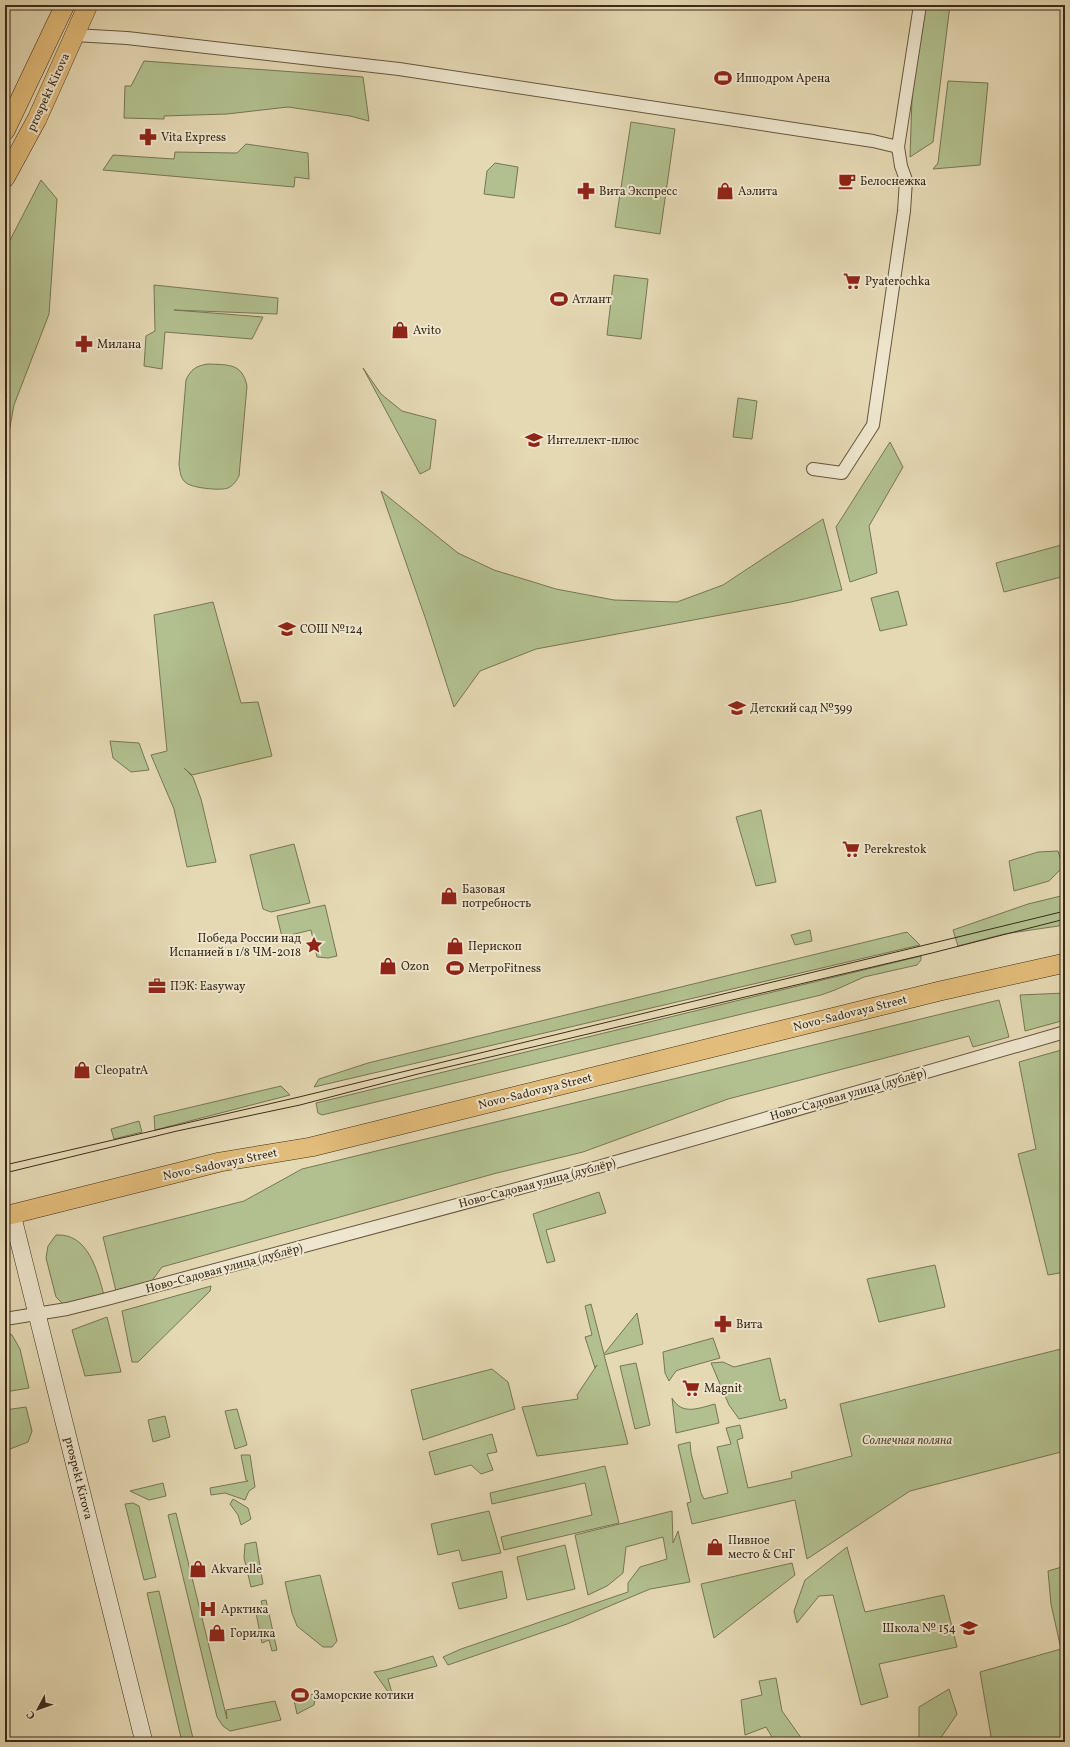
<svg xmlns="http://www.w3.org/2000/svg" width="1070" height="1747" viewBox="0 0 1070 1747" font-family="Vollkorn,serif">
<rect width="100%" height="100%" fill="#e5d9b4"/>
<filter id="stains"><feTurbulence type="fractalNoise" baseFrequency=".005" numOctaves="4"/><feColorMatrix values="0 0 0 0 .2 0 0 0 0 .09 0 0 0 0 .02 0 0 0 .5 -.17"/></filter>
<radialGradient id="worn" r=".72"><stop offset=".6" stop-color="#630" stop-opacity="0"/><stop offset="1" stop-color="#630" stop-opacity=".3"/></radialGradient>
<g fill="#b2c08f" stroke="#777654">
<polygon points="921,5 950,5 933,142 910,157 915,10"/>
<polygon points="144,61 363,77 369,121 350,116 288,107 227,114 164,116 164,119 124,118 125,86 131,86"/>
<polygon points="948,81 988,83 980,165 933,169 938,163"/>
<polygon points="631,122 675,129 660,234 615,227"/>
<polygon points="246,144 308,153 309,179 295,177 294,187 103,170 113,155 174,159 175,152 237,153"/>
<polygon points="495,163 518,167 514,198 484,194 487,171"/>
<polygon points="41,180 57,199 49,314 14,405 5,454 5,250"/>
<polygon points="614,275 648,279 641,339 607,335"/>
<polygon points="154,285 278,298 277,314 174,310 263,317 252,339 165,332 162,369 144,366 146,336 155,331"/>
<path d="M208 364C229 365 242 363 247 386L239 476C236 481 234 485 228 488 221 491 190 488 185 482 180 477 180 471 179 464L186 380C191 369 196 366 208 364Z"/>
<polygon points="363,368 381,394 402,411 436,420 430,469 420,474"/>
<polygon points="738,398 757,401 752,439 733,437"/>
<polygon points="890,442 903,467 869,526 877,573 850,582 836,527"/>
<polygon points="381,491 458,553 494,570 556,589 614,600 677,602 723,585 823,519 842,590 791,602 536,649 480,671 454,707 426,620"/>
<polygon points="1065,544 1065,576 1004,592 996,563"/>
<polygon points="898,591 907,625 880,631 871,598"/>
<polygon points="213,602 241,703 258,702 272,756 192,775 184,768 193,777 201,799 216,862 187,867 174,809 151,755 167,751 154,615"/>
<polygon points="110,741 139,743 149,770 131,772 113,758"/>
<polygon points="761,810 776,882 756,886 736,817"/>
<polygon points="294,844 310,903 271,912 263,909 250,855"/>
<polygon points="1058,851 1063,867 1049,881 1014,891 1009,861 1038,852"/>
<polygon points="1065,895 1065,925 1004,934 958,946 953,930 1028,904"/>
<polygon points="325,905 337,956 328,958 317,957 311,930 282,937 277,916"/>
<polygon points="810,930 812,941 795,945 791,935"/>
<polygon points="907,932 920,945 314,1087 319,1079 368,1063"/>
<polygon points="921,956 921,960 917,965 864,977 835,990 821,995 322,1115 318,1113 316,1103"/>
<polygon points="1065,993 1065,1020 1025,1031 1020,995"/>
<polygon points="999,1000 1009,1037 973,1047 969,1036 728,1099 583,1152 493,1174 162,1267 151,1282 116,1291 103,1237 244,1201 302,1169"/>
<polygon points="1065,1049 1065,1272 1048,1275 1018,1154 1036,1149 1019,1062"/>
<polygon points="281,1086 290,1095 155,1130 154,1116"/>
<polygon points="139,1121 142,1132 114,1139 111,1129"/>
<polygon points="599,1192 606,1213 546,1230 555,1261 547,1263 533,1214"/>
<path d="M56 1235C88 1233 97 1270 104 1295L64 1305 56 1297 46 1258 48 1246Z"/>
<polygon points="935,1265 945,1307 879,1322 867,1279"/>
<polygon points="211,1286 210,1291 138,1362 132,1362 122,1311"/>
<polygon points="591,1304 604,1354 637,1313 643,1344 604,1355 628,1444 537,1456 522,1407 578,1399 577,1395 597,1365 595,1368 585,1337 592,1335 585,1306"/>
<polygon points="107,1317 121,1372 85,1376 72,1330"/>
<polygon points="5,1332 12,1335 20,1349 29,1388 5,1392"/>
<polygon points="713,1338 720,1358 681,1369 676,1371 669,1381 665,1373 663,1352"/>
<polygon points="1065,1348 1065,1451 910,1491 807,1559 795,1500 692,1524 687,1503 691,1502 678,1445 690,1442 691,1453 701,1493 704,1499 728,1493 717,1447 731,1444 726,1428 740,1425 743,1438 737,1440 748,1488 792,1478 791,1472 852,1456 840,1404"/>
<polygon points="770,1358 780,1401 785,1399 787,1408 739,1419 729,1405 711,1363 723,1362 734,1367"/>
<polygon points="636,1363 650,1425 635,1429 620,1366"/>
<polygon points="492,1369 508,1382 515,1409 423,1440 411,1390"/>
<path d="M672 1398C682 1416 699 1408 715 1404L719 1423 676 1433Z"/>
<polygon points="26,1407 32,1431 28,1442 5,1451 5,1410"/>
<polygon points="237,1409 247,1445 235,1449 225,1411"/>
<polygon points="165,1416 170,1437 153,1442 148,1420"/>
<polygon points="492,1434 497,1452 487,1454 493,1470 481,1474 471,1465 435,1475 429,1452"/>
<polygon points="241,1455 250,1455 255,1487 249,1491 245,1500 225,1493 211,1495 210,1488 248,1481 246,1480"/>
<polygon points="605,1466 619,1523 504,1550 501,1537 592,1515 585,1483 492,1504 490,1493"/>
<polygon points="163,1483 166,1496 149,1500 130,1491"/>
<polygon points="233,1499 248,1508 251,1519 241,1525 238,1515 230,1504"/>
<polygon points="133,1503 139,1506 156,1577 144,1580 125,1504"/>
<polygon points="489,1511 501,1553 462,1561 459,1550 438,1555 431,1524"/>
<polygon points="672,1511 673,1543 678,1531 690,1582 650,1589 567,1624 448,1665 443,1657 461,1649 628,1592 628,1583 640,1567 667,1559 663,1537 626,1547 623,1573 607,1586 588,1595 575,1535"/>
<polygon points="176,1513 227,1719 226,1710 275,1701 281,1720 230,1731 223,1726 217,1717 168,1515"/>
<polygon points="256,1542 263,1584 251,1587 244,1558 245,1544"/>
<polygon points="565,1545 575,1589 527,1600 517,1557"/>
<polygon points="847,1547 865,1612 944,1595 957,1647 879,1664 888,1697 861,1705 833,1595 819,1596 797,1623 794,1611 805,1580"/>
<polygon points="792,1563 795,1575 714,1638 701,1584"/>
<polygon points="1065,1566 1065,1742 992,1742 980,1672 1061,1649 1051,1604 1048,1571"/>
<polygon points="502,1571 507,1598 459,1609 452,1583"/>
<polygon points="320,1575 337,1641 332,1647 323,1647 297,1626 292,1613 285,1582"/>
<polygon points="159,1591 190,1726 194,1742 182,1742 147,1593"/>
<polygon points="266,1600 277,1650 272,1651 269,1640 262,1643 256,1613 264,1612 261,1601"/>
<polygon points="433,1656 437,1666 388,1679 394,1700 374,1672 386,1670"/>
<polygon points="776,1678 782,1711 802,1739 792,1742 775,1742 766,1727 745,1735 741,1700 762,1695 759,1681"/>
<polygon points="949,1689 957,1714 938,1742 919,1740 919,1707"/>
<polygon points="316,1693 314,1705 297,1714 294,1700"/>
</g>
<g fill="none" stroke-linecap="round" stroke-linejoin="round">
<g stroke="#665640" stroke-width="14">
<g id="street">
<polyline points="74,35 127,38 399,69 873,141 898,147"/>
<polyline points="813,469 842,473 873,425 904,211 906,180 901,166 898,147 920,5"/>
<polyline points="5,1319 67,1309 107,1299 598,1167 1065,1032"/>
</g>
</g>
<g stroke="#3c2b19" stroke-width="18">
<polyline id="secondary" points="12,1214 144,1742"/>
</g>
<g stroke="#3c2b19" stroke-width="20">
<g id="primary">
<polyline points="5,131 65,5"/>
<polyline points="5,178 37,119 88,5"/>
<polyline points="5,1216 220,1162 311,1147 940,991 1065,963"/>
</g>
</g>
<use href="#street" stroke="#eee6ce" stroke-width="12"/>
<use href="#secondary" stroke="#eee6ce" stroke-width="17"/>
<use href="#primary" stroke="#e2bc7a" stroke-width="19"/>
<g stroke="#3c2b19" stroke-width="1">
<polyline points="5,1165 299,1097 1065,911"/>
<polyline points="5,1173 177,1131 300,1105 418,1074 932,953 1065,919"/>
</g>
</g>
<defs>
<g id="stadium-bare" transform="scale(1.38)"><path d="M0-5a6.5 5 0 1 0 0 10a6.5 5 0 1 0 0-10ZM-3.5-1.8h7v3.6h-7Z" fill="#8f2418" stroke="#eee6ce" stroke-width="2.5" paint-order="stroke"/></g>
<g id="pharmacy-bare" transform="scale(1.38)"><path d="M-2-6h4v4h4v4h-4v4h-4v-4h-4v-4h4Z" fill="#8f2418" stroke="#eee6ce" stroke-width="2.5" paint-order="stroke"/></g>
<g id="cafe-bare" transform="scale(1.38)"><path d="M-5.5-4.5H6V0H3Q3 3.5 0 3.5H-2.5Q-5.5 3.5-5.5 0ZM3-3.2v2h1.7v-2ZM-6 4.5H4V6H-6Z" fill="#8f2418" stroke="#eee6ce" stroke-width="2.5" paint-order="stroke"/></g>
<g id="shop-bare" transform="scale(1.38)"><path d="M-5-2.5h2.3a2.7 3.5 0 0 1 5.4 0H5L5.5 6h-11ZM-1.5-2.5h3a1.5 2.3 0 0 0-3 0Z" fill="#8f2418" stroke="#eee6ce" stroke-width="2.5" paint-order="stroke"/></g>
<g id="supermarket-bare" transform="scale(1.38)"><path d="M-6-5.5h2.5l.6 2H6L4.5 2H-2.5L-4.4-4H-6ZM-1.5 3.2a1.3 1.3 0 1 0 .1 0ZM3 3.2a1.3 1.3 0 1 0 .1 0Z" fill="#8f2418" stroke="#eee6ce" stroke-width="2.5" paint-order="stroke"/></g>
<g id="school-bare" transform="scale(1.38)"><path d="M0-5L7-2L0 1L-7-2ZM-4 1L0 2.5L4 1V4Q0 6-4 4Z" fill="#8f2418" stroke="#eee6ce" stroke-width="2.5" paint-order="stroke"/></g>
<g id="sight-bare" transform="scale(1.38)"><path d="M0-6L1.8-2.2L6-1.7L2.9 1.2L3.7 5.4L0 3.3L-3.7 5.4L-2.9 1.2L-6-1.7L-1.8-2.2Z" fill="#8f2418" stroke="#eee6ce" stroke-width="2.5" paint-order="stroke"/></g>
<g id="office-bare" transform="scale(1.38)"><path d="M-6-3h4V-5.5h4V-3h4V5H-6ZM-1-4.5V-3h2v-1.5ZM-6 0V1H6V0Z" fill="#8f2418" stroke="#eee6ce" stroke-width="2.5" paint-order="stroke"/></g>
<g id="hospital-bare" transform="scale(1.38)"><path d="M-5-5h3v3.5h4V-5h3V5h-3V1.5h-4V5h-3Z" fill="#8f2418" stroke="#eee6ce" stroke-width="2.5" paint-order="stroke"/></g>
</defs>
<g fill-rule="evenodd">
<use href="#stadium-bare" x="723" y="78"/>
<use href="#pharmacy-bare" x="148" y="137"/>
<use href="#cafe-bare" x="847" y="181"/>
<use href="#pharmacy-bare" x="586" y="191"/>
<use href="#shop-bare" x="725" y="191"/>
<use href="#supermarket-bare" x="852" y="281"/>
<use href="#stadium-bare" x="559" y="299"/>
<use href="#shop-bare" x="400" y="330"/>
<use href="#pharmacy-bare" x="84" y="344"/>
<use href="#school-bare" x="534" y="440"/>
<use href="#school-bare" x="287" y="629"/>
<use href="#school-bare" x="737" y="708"/>
<use href="#supermarket-bare" x="851" y="849"/>
<use href="#shop-bare" x="449" y="896"/>
<use href="#sight-bare" x="314" y="945"/>
<use href="#shop-bare" x="455" y="946"/>
<use href="#shop-bare" x="388" y="966"/>
<use href="#stadium-bare" x="455" y="968"/>
<use href="#office-bare" x="157" y="986"/>
<use href="#shop-bare" x="82" y="1070"/>
<use href="#pharmacy-bare" x="723" y="1324"/>
<use href="#supermarket-bare" x="691" y="1388"/>
<use href="#shop-bare" x="715" y="1547"/>
<use href="#shop-bare" x="198" y="1569"/>
<use href="#hospital-bare" x="208" y="1609"/>
<use href="#school-bare" x="969" y="1628"/>
<use href="#shop-bare" x="217" y="1633"/>
<use href="#stadium-bare" x="300" y="1695"/>
</g>
<g text-anchor="middle" stroke-width="4" stroke-linejoin="round" paint-order="stroke">
<g font-size="12" fill="#3c2b19" stroke="#eee6ce" text-anchor="start">
<text x="736" y="82">Ипподром Арена</text>
<text x="161" y="141">Vita Express</text>
<text x="860" y="185">Белоснежка</text>
<text x="599" y="195">Вита Экспресс</text>
<text x="738" y="195">Аэлита</text>
<text x="865" y="285">Pyaterochka</text>
<text x="572" y="303">Атлант</text>
<text x="413" y="334">Avito</text>
<text x="97" y="348">Милана</text>
<text x="547" y="444">Интеллект-плюс</text>
<text x="300" y="633">СОШ №124</text>
<text x="750" y="712">Детский сад №399</text>
<text x="864" y="853">Perekrestok</text>
<text x="462" y="893">Базовая<tspan x="462" dy="14">потребность</tspan></text>
<text x="301" y="942" text-anchor="end">Победа России над<tspan x="301" dy="14">Испанией в 1/8 ЧМ-2018</tspan></text>
<text x="468" y="950">Перископ</text>
<text x="401" y="970">Ozon</text>
<text x="468" y="972">МетроFitness</text>
<text x="170" y="990">ПЭК: Easyway</text>
<text x="95" y="1074">CleopatrA</text>
<text x="736" y="1328">Вита</text>
<text x="704" y="1392">Magnit</text>
<text x="728" y="1544">Пивное<tspan x="728" dy="14">место &amp; СнГ</tspan></text>
<text x="211" y="1573">Akvarelle</text>
<text x="221" y="1613">Арктика</text>
<text x="956" y="1632" text-anchor="end">Школа № 154</text>
<text x="230" y="1637">Горилка</text>
<text x="313" y="1699">Заморские котики</text>
</g>
<g font-size="12" fill="#3c2b19" stroke="#eee6ce">
<text transform="translate(48 92) rotate(-65)" y="4">prospekt Kirova</text>
<text transform="translate(850 1013) rotate(-14)" y="4">Novo-Sadovaya Street</text>
<text transform="translate(535 1091) rotate(-14)" y="4">Novo-Sadovaya Street</text>
<text transform="translate(848 1094) rotate(-16)" y="4">Ново-Садовая улица (дублёр)</text>
<text transform="translate(220 1164) rotate(-12)" y="4">Novo-Sadovaya Street</text>
<text transform="translate(537 1183) rotate(-15)" y="4">Ново-Садовая улица (дублёр)</text>
<text transform="translate(224 1268) rotate(-15)" y="4">Ново-Садовая улица (дублёр)</text>
<text transform="translate(79 1478) rotate(76)" y="4">prospekt Kirova</text>
</g>
<g font-size="12" font-style="italic" fill="#544931" stroke="#eee6ce">
<text x="907" y="1444">Солнечная поляна</text>
</g>
</g>
<rect width="1070" height="1747" fill="none" stroke="#e5d9b4" stroke-width="20"/>
<rect x="6" y="6" width="1058" height="1735" fill="none" stroke="#3c2b19" stroke-width="2"/>
<rect x="10" y="10" width="1050" height="1727" fill="none" stroke="#3c2b19"/>
<g transform="translate(38 1709) rotate(229)" stroke="#eee6ce" stroke-width="3" paint-order="stroke">
<path d="M0-3L7 15L0 10L-7 15Z" fill="#3c2b19"/>
<text y="-6" font-size="11" font-weight="bold" text-anchor="middle" fill="#3c2b19">С</text>
</g>
<rect width="100%" height="100%" filter="url(#stains)"/>
<rect width="100%" height="100%" fill="url(#worn)"/>
</svg>
